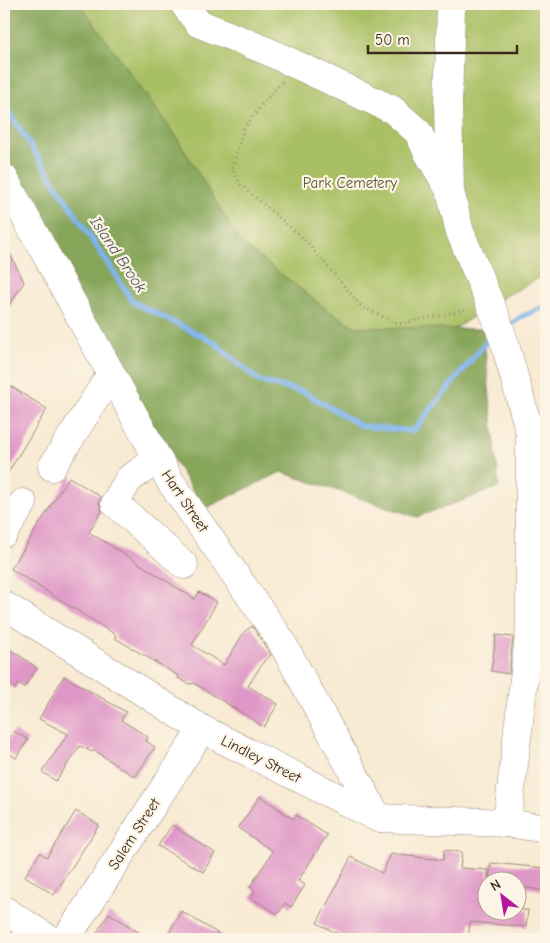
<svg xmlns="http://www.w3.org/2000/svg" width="550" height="943" viewBox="0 0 550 943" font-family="'Comic Neue',sans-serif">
<rect width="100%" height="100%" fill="#fcf5e5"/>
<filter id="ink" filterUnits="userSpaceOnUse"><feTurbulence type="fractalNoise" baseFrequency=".02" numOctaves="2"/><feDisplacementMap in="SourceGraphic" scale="10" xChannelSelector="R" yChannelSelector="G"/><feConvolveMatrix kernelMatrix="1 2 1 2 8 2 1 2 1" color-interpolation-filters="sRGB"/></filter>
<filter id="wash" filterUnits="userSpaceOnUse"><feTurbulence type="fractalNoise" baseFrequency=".0096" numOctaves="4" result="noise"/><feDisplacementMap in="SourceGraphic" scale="20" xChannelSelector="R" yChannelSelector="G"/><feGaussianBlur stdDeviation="1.12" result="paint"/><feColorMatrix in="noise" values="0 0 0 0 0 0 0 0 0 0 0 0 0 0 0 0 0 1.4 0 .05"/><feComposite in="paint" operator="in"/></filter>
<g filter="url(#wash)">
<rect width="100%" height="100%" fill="#f8ead3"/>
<polygon fill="#a9bf64" stroke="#727441" points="42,4 546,4 546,274 495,302 471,318 445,335 328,362"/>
<polygon fill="#86a65a" stroke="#60683c" points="4,4 80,4 175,135 240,242 326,309 356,327 483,329 499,487 417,517 281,472 204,509 141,407 4,157"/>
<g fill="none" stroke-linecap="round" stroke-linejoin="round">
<g stroke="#7fb2ec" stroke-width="5.5">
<polyline points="4,105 133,302 214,342 259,381 304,392 361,426 413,431 488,340 494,336"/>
<polyline points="507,327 521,317 546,306"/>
</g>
</g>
<g id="blocks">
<g fill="#df97c7">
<polygon points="4,242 24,282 4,314"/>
<polygon points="4,382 47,409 4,479"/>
<polygon points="69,477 101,497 99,502 102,511 89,532 195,599 199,592 217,602 192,645 224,665 244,632 252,626 271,655 264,661 248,686 278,704 264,727 194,683 189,684 178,678 179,676 115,638 116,635 11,569"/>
<polygon points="496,635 513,637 509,674 491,671"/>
<polygon points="4,647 19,655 37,668 24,687 19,683 15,689 4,682"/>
<polygon points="64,676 126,712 121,720 148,737 146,741 155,747 135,777 94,750 92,752 80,746 56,781 42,772 68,734 39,719"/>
<polygon points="14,731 28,740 16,758 4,750 4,747"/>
<polygon points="260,796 293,819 296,815 327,835 298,881 305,885 291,907 285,903 278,914 251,898 255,891 250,887 273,851 238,828"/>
<polygon points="76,811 99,825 54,895 25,876 40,853 47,857"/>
<polygon points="172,825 215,853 203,872 158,846"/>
<polygon points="444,850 462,852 460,868 488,870 488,910 528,910 526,927 470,922 468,939 348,939 317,923 351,857 382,873 391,854 443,860"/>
<polygon points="491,863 546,868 546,880 543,880 542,890 518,887 518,880 489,880"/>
<polygon points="181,911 227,939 166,939"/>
<polygon points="109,913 149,939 93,939"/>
</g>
</g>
</g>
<g filter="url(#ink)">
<use href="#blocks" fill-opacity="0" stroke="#9a8a78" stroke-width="1"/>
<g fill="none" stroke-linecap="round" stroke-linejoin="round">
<g stroke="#9a8a78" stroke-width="29">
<g id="minor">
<polyline points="184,4 198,23 267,51 393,110 418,132 428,153 449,189"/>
<polyline points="453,4 451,8 448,103 450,191 460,232 497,320 505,344 530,433 530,628 507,823"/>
<polyline points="4,178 170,481 280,639 378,818"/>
<polyline points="158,459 129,479 115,503 184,565"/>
<polyline points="52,467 111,374"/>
<polyline points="4,533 23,503"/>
<polyline points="4,910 49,939"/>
<polyline points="66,939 202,729"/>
</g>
</g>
<g stroke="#9a8a78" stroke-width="29">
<polyline id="major" points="4,605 202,729 378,818 507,823 546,829"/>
</g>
<polyline stroke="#9a8a78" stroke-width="3" stroke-dasharray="1 4" stroke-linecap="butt" points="282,82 268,97 244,128 232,168 241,185 304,239 362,307 399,324 460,311 468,308"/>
<use href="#minor" stroke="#fff" stroke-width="28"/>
<use href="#major" stroke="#fff" stroke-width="28"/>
</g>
</g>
<g text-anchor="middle" stroke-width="4.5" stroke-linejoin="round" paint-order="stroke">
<g font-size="15" fill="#5c5733" stroke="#fcf5e5">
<text x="350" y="188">Park Cemetery</text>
</g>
<g font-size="15" fill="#3b2a1e" stroke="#fcf5e5">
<text transform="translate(185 501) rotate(56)" y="5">Hart Street</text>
<text transform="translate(261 759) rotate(27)" y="5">Lindley Street</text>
<text transform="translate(134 834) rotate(-57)" y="5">Salem Street</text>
</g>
<g font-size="16" font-style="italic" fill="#4f535c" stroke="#fcf5e5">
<text transform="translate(119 254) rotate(56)" y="6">Island Brook</text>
</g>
</g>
<rect width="550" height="943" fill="none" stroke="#fcf5e5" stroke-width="20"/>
<g transform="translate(502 896) rotate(329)"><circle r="24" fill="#fcf5e5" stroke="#afa495"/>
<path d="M0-4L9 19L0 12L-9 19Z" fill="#b5179e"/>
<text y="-8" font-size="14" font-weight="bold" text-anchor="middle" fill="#3b2a1e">N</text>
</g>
<path d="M368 45v8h149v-8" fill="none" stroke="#3b2a1e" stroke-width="2.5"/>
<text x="375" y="45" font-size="15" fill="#3b2a1e" stroke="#fcf5e5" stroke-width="4" paint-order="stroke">50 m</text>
</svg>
